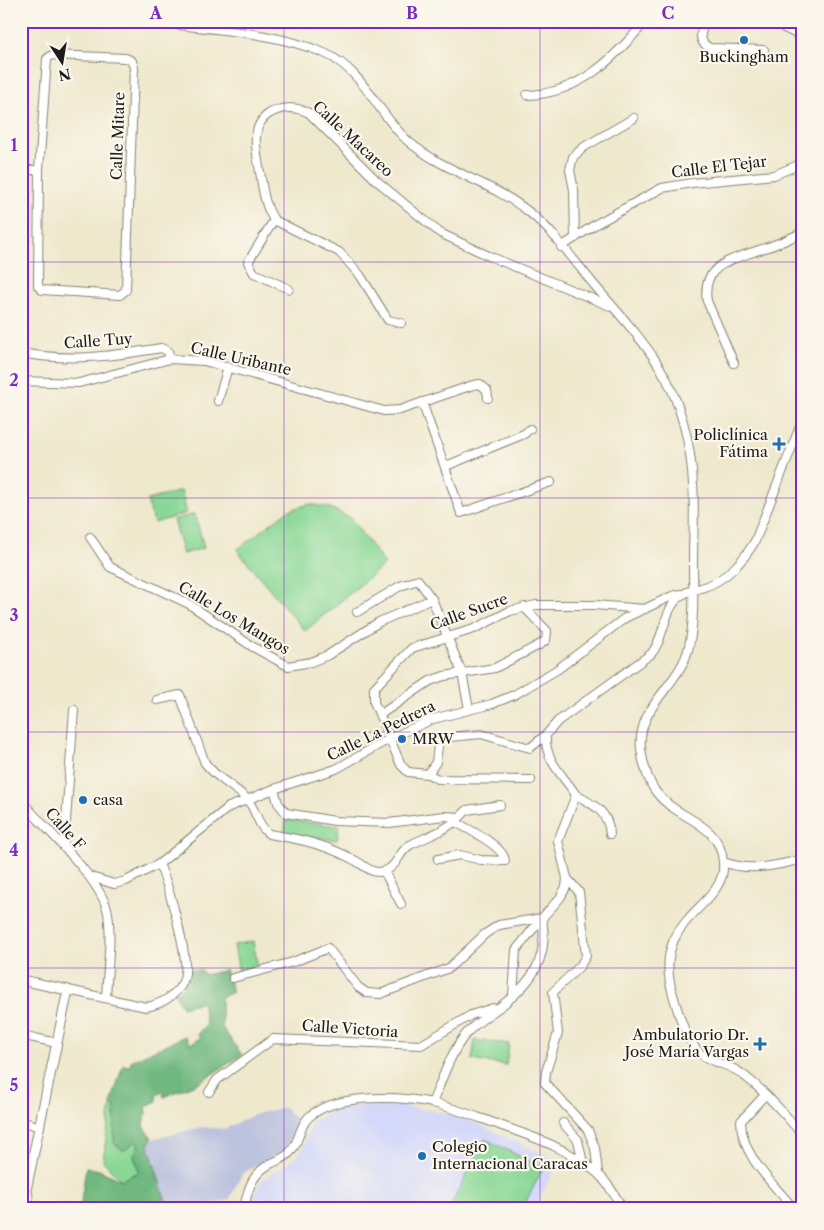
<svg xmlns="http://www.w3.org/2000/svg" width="824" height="1230" viewBox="0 0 824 1230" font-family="'Libre Caslon Text',serif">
<rect width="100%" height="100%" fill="#fbf7ec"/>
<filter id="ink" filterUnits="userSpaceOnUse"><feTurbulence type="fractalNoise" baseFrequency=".02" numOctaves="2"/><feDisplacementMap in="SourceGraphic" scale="10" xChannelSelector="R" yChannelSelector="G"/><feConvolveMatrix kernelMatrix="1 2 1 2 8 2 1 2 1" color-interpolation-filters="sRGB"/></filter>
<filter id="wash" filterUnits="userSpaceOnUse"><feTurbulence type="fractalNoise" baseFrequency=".0096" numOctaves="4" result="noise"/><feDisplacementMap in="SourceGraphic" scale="20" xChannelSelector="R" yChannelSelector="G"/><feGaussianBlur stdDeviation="1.12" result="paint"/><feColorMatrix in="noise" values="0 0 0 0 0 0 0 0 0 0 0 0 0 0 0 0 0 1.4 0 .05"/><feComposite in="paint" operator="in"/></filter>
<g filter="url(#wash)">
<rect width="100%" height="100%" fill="#eee8cd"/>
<polygon fill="#d4d8f9" points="355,1106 405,1106 459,1116 559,1161 534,1209 248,1209 262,1179 286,1165 302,1151 312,1121 331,1112"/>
<polygon fill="#bdc3de" points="284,1107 298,1121 288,1143 287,1151 269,1162 253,1167 242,1174 229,1200 190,1209 156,1209 128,1145 202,1127 224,1129 256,1114"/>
<g fill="#8ad896" stroke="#537a59">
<polygon points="181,491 187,513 154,523 147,500"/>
<polygon points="309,504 330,508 350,518 385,564 305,631 237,550 287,511"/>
<polygon points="195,514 204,548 183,554 173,520"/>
<polygon points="286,820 339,826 337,840 284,834"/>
<polygon points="253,941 258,968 239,972 234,945"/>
<polygon points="475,1040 509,1044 506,1065 472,1060"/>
<polygon points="111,1104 115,1106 114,1143 135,1140 139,1144 134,1155 139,1172 121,1180 103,1161"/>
<polygon points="485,1139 543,1168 522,1209 449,1209"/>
</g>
<polygon fill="#6fb87f" stroke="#466a4e" points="190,970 201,970 205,975 225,970 233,992 221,997 222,1027 242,1055 198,1083 164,1097 163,1092 156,1095 157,1101 147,1106 144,1126 152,1138 148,1144 168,1209 80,1209 86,1167 99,1170 121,1180 139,1172 134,1155 139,1144 135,1141 124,1151 114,1143 115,1106 111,1104 123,1065 130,1066 131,1061 185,1036 190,1044 200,1038 197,1034 206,1025 202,1002 182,1007 175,994 183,987"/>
</g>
<g filter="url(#ink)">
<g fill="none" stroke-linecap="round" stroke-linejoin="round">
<g stroke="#858274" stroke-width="10">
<g id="minor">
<path d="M149 21C206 30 270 30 324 53 364 70 378 115 409 142 445 172 493 183 529 212 553 231 572 258 591 281 614 309 640 335 659 366 680 399 691 444 693 484 695 510 693 535 693 561 693 590 695 618 689 646 681 685 636 706 641 749 643 763 648 781 656 792 677 820 720 821 723 862 728 908 651 915 672 991 678 1012 687 1048 707 1058 719 1064 732 1066 742 1074 765 1091 784 1114 803 1135"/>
<path d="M706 21C700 32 697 41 710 48L764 50"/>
<polyline points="779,21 784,28 803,37"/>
<polygon points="52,55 126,58 132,61 134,68 126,290 120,295 42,290 38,286 39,170 47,59"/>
<path d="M527 95C580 94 614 58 646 21"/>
<polyline points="21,170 39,170"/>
<polyline points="274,220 248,262 254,273 289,289"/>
<polyline points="575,238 574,190 570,170 573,157 584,147 634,118"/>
<polyline points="561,247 596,224 662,188 692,183 774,175 803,163"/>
<path d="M401 323 388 320 360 275 339 252 274 220C264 205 263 189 260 172 258 160 255 148 256 137 258 110 287 102 309 113L377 181 440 233 489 256 610 306"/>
<path d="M21 353C69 362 114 356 161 348L168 351 170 359"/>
<path d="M734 363 707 301C701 266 730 260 756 251 772 246 788 240 803 232"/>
<polyline points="21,381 79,383 170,359 204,361 384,411 400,410 473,385 480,384 487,390 488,398"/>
<polyline points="218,401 228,367"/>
<polyline points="422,402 461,513 551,482"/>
<polyline points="446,466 524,434 530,429"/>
<polyline points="90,537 110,567 189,604 253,647 288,666 311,662 328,655 379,622 432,599 462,673 469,709"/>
<polyline points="21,550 21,564"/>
<polyline points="357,612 400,586 418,580 432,599"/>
<path d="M157 700 180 695 205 763C216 778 232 785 246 798 256 808 257 826 269 834 300 839 328 845 356 861 367 867 373 876 387 870 398 865 399 851 410 845 426 837 447 830 460 817"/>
<polyline points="381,714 430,681 444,676 495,668 541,644 546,640 547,631 524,607"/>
<polyline points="546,735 530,748 481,734 439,738 436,762 428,774 408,772 401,765 374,702 374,688 412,648 474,629 510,611 536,605 594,605 645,609"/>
<polyline points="428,774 438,779 531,780"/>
<polyline points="274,789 278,803 286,813 335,821 389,823 444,816 460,817 467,810 500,805"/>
<path d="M576 795C594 805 608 811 610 834"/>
<path d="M21 797 25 805C47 830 103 882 108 913 112 940 107 970 106 998"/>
<polyline points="64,848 74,710"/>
<path d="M438 859 460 855 481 860 505 861C504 846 468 829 455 822"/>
<path d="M723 862C750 872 776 866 803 859"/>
<polyline points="384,871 401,904"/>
<polyline points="91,877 114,884 126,881 159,864 229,807 274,789 336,769 391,738 433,719 492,704 514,695 558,669 625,618 672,596 682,594"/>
<polyline points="567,878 579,892 586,956 580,966 553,992 558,1033 546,1072 545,1083 588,1130 595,1148 598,1173"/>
<polyline points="233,978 293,962 328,948 358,987 367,993 380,994 449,968 485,934 499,925 542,918"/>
<path d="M68 990 146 1007C163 1004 183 992 185 974 188 953 168 884 159 864"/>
<polyline points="513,996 516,950 542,918"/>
<polyline points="21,1035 57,1043"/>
<polyline points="209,1092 217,1080 273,1039 421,1045 471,1015 493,1008"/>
<path d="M765 1095 741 1121C741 1156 773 1183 794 1209"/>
<path d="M432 1103C442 1081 450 1053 466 1034 476 1022 489 1015 501 1006 533 982 549 958 542 918L560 898 566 887 567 878 558 841 576 795C563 775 544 760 546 735L558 721 651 654C664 639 663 614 677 599 684 591 695 590 704 587 726 580 744 560 755 541L803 419"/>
<polyline points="21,1121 40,1127"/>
<polyline points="563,1123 578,1140 583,1163"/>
<path d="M244 1209C248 1188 252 1173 272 1163 279 1160 287 1157 291 1151 301 1139 299 1122 314 1113 342 1094 400 1096 433 1103 453 1108 474 1116 494 1123 529 1136 567 1147 596 1172 608 1182 615 1196 623 1209"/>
</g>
</g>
<g stroke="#858274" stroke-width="11">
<g id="tertiary">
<polyline points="21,980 68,990 22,1209"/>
<polyline points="27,1192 30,1209"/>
</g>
</g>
<use href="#minor" stroke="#fff" stroke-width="8"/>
<use href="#tertiary" stroke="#fff" stroke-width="9"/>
</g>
</g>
<path fill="none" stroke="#7b2cbf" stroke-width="1" stroke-opacity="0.55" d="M284 21V1209M540 21V1209M21 262H803M21 498H803M21 732H803M21 968H803"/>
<g fill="#1f6fb2" stroke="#fbf7ec" stroke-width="2">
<circle cx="744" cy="40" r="5"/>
<path d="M776.5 436.5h5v5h5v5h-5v5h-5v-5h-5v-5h5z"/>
<circle cx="402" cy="739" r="5"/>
<circle cx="83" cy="800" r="5"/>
<path d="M757.5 1036.5h5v5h5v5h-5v5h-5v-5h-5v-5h5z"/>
<circle cx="422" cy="1156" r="5"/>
</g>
<g text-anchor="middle" stroke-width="4.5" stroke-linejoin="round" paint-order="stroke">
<g font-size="15" fill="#1c1c1c" stroke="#fbf7ec" text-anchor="start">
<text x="744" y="62" text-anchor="middle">Buckingham</text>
<text x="768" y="440" text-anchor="end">Policlínica<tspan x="768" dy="17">Fátima</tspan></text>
<text x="412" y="744">MRW</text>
<text x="93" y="805">casa</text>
<text x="749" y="1040" text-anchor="end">Ambulatorio Dr.<tspan x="749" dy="17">José María Vargas</tspan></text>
<text x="432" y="1152">Colegio<tspan x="432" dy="17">Internacional Caracas</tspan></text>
</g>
<g font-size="15" fill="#1c1c1c" stroke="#fbf7ec">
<text transform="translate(118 136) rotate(-88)" y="5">Calle Mitare</text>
<text transform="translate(353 139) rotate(43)" y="5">Calle Macareo</text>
<text transform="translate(719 167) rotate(-7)" y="5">Calle El Tejar</text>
<text transform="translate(98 341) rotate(-4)" y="5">Calle Tuy</text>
<text transform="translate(241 359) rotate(13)" y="5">Calle Uribante</text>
<text transform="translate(469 612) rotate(-20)" y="5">Calle Sucre</text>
<text transform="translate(234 618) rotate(31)" y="5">Calle Los Mangos</text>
<text transform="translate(381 731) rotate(-26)" y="5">Calle La Pedrera</text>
<text transform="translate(65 829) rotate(48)" y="5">Calle F</text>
<text transform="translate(350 1029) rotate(4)" y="5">Calle Victoria</text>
</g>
</g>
<rect width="824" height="1230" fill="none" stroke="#fbf7ec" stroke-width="55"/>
<g transform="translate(62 62) rotate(168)" stroke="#fbf7ec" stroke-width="4" paint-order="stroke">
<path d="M0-4L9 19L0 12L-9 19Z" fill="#1c1c1c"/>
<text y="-8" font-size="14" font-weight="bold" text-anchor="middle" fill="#1c1c1c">N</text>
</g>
<rect x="28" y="28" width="768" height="1174" fill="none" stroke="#7b2cbf" stroke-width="2"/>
<g font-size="16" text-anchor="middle" font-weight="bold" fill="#7b2cbf">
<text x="156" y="19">A</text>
<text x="412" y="19">B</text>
<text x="668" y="19">C</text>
<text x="14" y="151">1</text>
<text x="14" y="386">2</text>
<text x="14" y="621">3</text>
<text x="14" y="856">4</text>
<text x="14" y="1091">5</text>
</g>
</svg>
